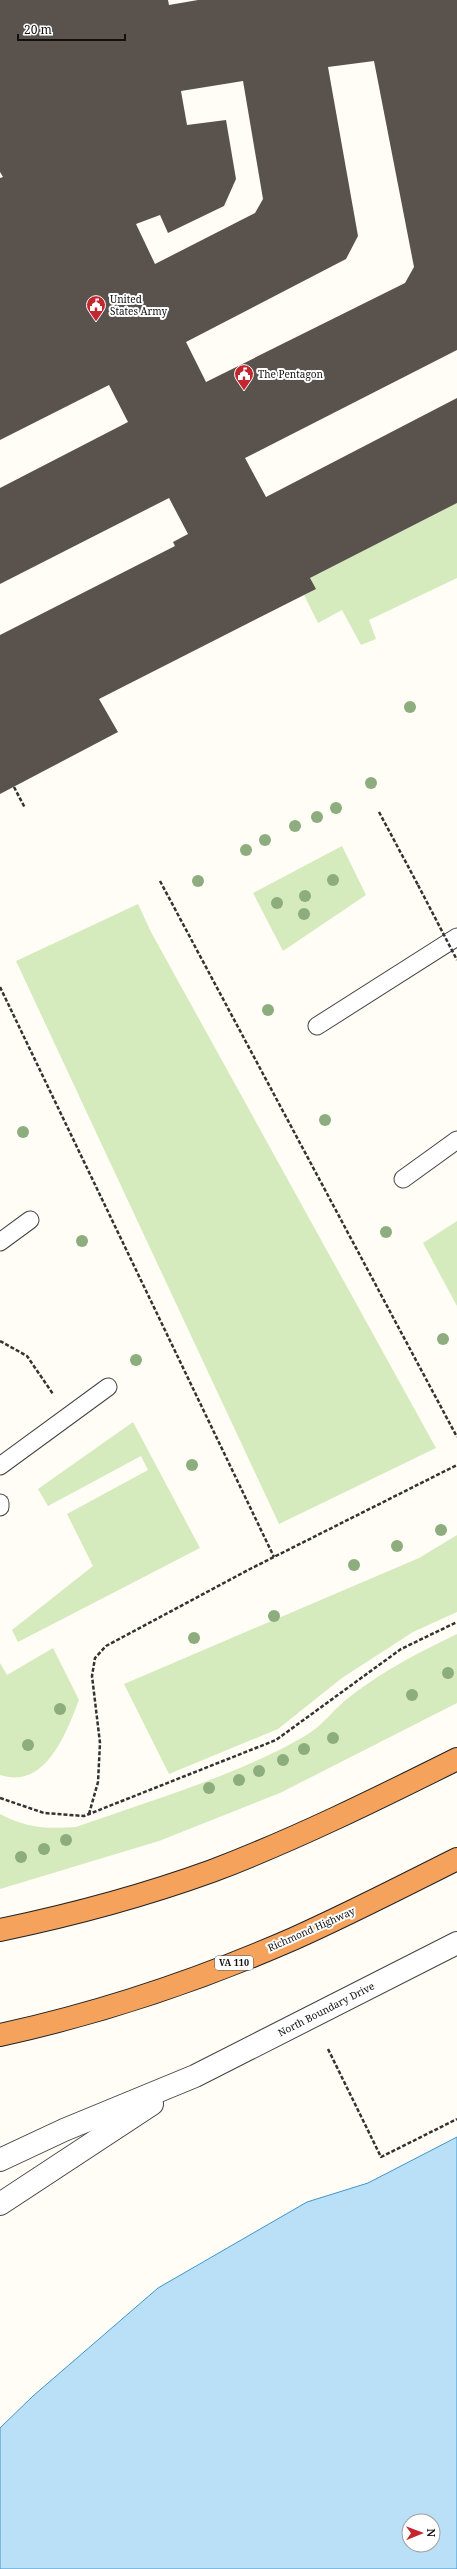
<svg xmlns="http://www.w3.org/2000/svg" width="457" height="2569" viewBox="0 0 457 2569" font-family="'Noto Serif',serif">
<rect width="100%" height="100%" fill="#fffdf5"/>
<g fill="#d5ebbd">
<polygon points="457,503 457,578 369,620 376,639 361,645 342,610 318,623 304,595 315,589 310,578"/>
<polygon points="342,846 366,895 283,951 253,893"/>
<polygon points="138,904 151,932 436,1448 279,1524 16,961"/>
<polygon points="457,1221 457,1306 423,1243"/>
<polygon points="133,1422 200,1548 18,1642 12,1630 93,1566 67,1514 148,1470 141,1456 48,1506 38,1489"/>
<polygon points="457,1535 457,1612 413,1632 342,1678 278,1729 169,1774 124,1684 419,1558"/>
<path d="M457 1634V1703L280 1793 159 1841 0 1889V1814C27 1828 46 1829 76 1827 149 1801 238 1775 305 1736 324 1725 335 1707 352 1695 386 1669 420 1652 457 1634Z"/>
<path d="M53 1648 79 1700C66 1733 46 1790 0 1775V1663L7 1675Z"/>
</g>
<path fill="#b9e0f7" stroke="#3f96cf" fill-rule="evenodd" d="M457 2137V2569H0V2428L33 2396 158 2288 307 2202 368 2183ZM409 2521H433V2545H409Z"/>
<path fill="#5a524d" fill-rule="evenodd" d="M0 0H168L169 5 198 0H457V350L245 458 266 497 457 398V503L310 578 316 589 304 595 99 699 118 732 0 794V635L175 546 173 542 188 534 169 498 0 584V488L128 422 109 385 0 440V178L3 177 0 172ZM374 61 414 267 405 283 206 382 186 342 346 259 358 236 328 67ZM243 81 263 199 255 213 155 264 136 224 160 215 168 233 224 206 236 179 226 120 187 125 181 91Z"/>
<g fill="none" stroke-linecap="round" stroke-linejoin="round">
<g stroke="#444" stroke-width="19">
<g id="service">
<polyline points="317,1026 457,937"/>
<polyline points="403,1179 457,1140"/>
<polyline points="0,1242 30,1220"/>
<polyline points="0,1466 108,1387"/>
<polyline points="0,1503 0,1507"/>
</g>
</g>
<g stroke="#444" stroke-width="24">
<g id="tertiary">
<polyline points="0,2160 64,2130 195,2076 457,1943"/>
<polyline points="0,2204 152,2104"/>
</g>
</g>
<g stroke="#222" stroke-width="24">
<g id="motorway">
<path d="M0 1930C72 1915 143 1896 212 1871 294 1840 379 1798 457 1759"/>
<path d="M0 2035C101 2013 199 1980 293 1939 349 1914 403 1886 457 1859"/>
</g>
</g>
<g stroke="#333" stroke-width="2.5" stroke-dasharray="4 2" stroke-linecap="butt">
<polyline points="14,787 25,808"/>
<polyline points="379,812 418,885"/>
<polyline points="160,881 457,1437"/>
<polyline points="0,987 274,1557"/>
<polyline points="0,1341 27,1356 53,1394"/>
<polyline points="0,1798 44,1813 84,1816 89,1814 276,1740 401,1649 457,1622"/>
<polyline points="89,1814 98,1782 100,1743 92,1676 95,1658 106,1646 250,1569 457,1465"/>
<polyline points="328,2049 381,2157 457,2119"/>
</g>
<use href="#service" stroke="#fff" stroke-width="17"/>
<use href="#tertiary" stroke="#fff" stroke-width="22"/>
<use href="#motorway" stroke="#f5a25d" stroke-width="22"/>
<polyline stroke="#333" stroke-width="2.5" stroke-dasharray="4 2" stroke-linecap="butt" points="418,885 457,960"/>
</g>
<g fill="#8dad7f">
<circle cx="410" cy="707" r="6"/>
<circle cx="371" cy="783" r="6"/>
<circle cx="336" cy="808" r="6"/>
<circle cx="317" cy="817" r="6"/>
<circle cx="295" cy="826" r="6"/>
<circle cx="265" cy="840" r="6"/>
<circle cx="246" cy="850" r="6"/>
<circle cx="333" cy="880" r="6"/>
<circle cx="198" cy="881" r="6"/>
<circle cx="305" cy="896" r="6"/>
<circle cx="277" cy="903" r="6"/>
<circle cx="304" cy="914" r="6"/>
<circle cx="268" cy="1010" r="6"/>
<circle cx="325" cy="1120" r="6"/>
<circle cx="23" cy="1132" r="6"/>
<circle cx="386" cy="1232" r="6"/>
<circle cx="82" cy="1241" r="6"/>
<circle cx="443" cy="1339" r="6"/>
<circle cx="136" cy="1360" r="6"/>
<circle cx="192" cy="1465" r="6"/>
<circle cx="441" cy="1530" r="6"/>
<circle cx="397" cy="1546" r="6"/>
<circle cx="354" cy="1565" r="6"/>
<circle cx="274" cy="1616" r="6"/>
<circle cx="194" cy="1638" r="6"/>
<circle cx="448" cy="1673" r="6"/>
<circle cx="412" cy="1695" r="6"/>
<circle cx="60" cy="1709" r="6"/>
<circle cx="333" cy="1738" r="6"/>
<circle cx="28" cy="1745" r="6"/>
<circle cx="304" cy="1749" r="6"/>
<circle cx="283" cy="1760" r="6"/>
<circle cx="259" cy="1771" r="6"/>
<circle cx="239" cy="1780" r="6"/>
<circle cx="209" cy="1788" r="6"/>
<circle cx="66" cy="1840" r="6"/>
<circle cx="44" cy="1849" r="6"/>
<circle cx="21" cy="1857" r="6"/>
</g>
<defs>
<g id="civic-pin" transform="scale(1)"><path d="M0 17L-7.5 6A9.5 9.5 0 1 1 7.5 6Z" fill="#c4262e" stroke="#fff"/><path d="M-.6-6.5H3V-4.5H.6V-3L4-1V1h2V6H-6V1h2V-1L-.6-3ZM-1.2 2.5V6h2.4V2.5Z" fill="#fff"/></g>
</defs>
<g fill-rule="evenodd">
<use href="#civic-pin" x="96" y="305"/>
<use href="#civic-pin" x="244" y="374"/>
</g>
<g text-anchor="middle" stroke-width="4" stroke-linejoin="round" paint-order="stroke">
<rect fill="#fff" stroke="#585858" stroke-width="1" x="215" y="1956" width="38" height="14" rx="3"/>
<g font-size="9" font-weight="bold" fill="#111">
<text x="234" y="1966">VA 110</text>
</g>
<g font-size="10" fill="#111" stroke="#fff" text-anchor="start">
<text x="110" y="303">United<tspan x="110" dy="12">States Army</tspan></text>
<text x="258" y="378">The Pentagon</text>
</g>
<g font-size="10" fill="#111" stroke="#fff">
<text transform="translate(311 1929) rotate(-24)" y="4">Richmond Highway</text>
<text transform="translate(326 2009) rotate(-27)" y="4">North Boundary Drive</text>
</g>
</g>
<g transform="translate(421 2533) rotate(89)"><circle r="19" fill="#ffffff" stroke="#a0a0a0"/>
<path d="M0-3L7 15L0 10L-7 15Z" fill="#c4262e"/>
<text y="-6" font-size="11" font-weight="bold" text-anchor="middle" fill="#111111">N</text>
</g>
<path d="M18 34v6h107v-6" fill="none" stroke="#111111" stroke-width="2"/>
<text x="24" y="34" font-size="12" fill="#111111" stroke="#ffffff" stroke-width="3" paint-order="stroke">20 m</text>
</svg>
